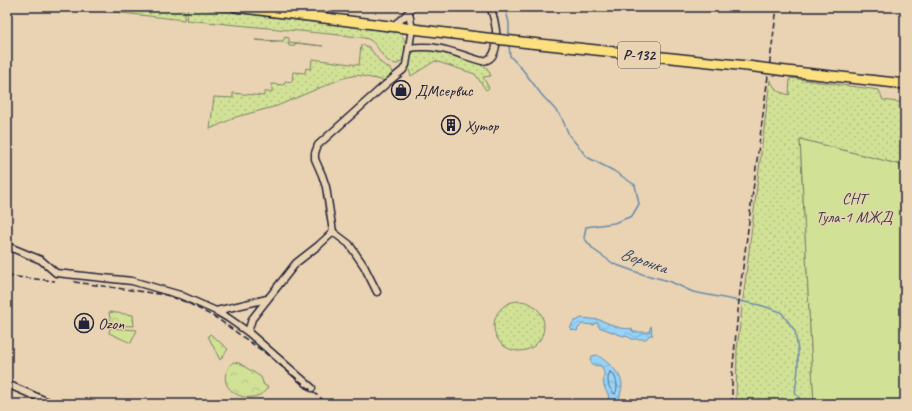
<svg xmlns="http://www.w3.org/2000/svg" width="912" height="411" viewBox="0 0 912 411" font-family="Caveat,sans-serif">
<defs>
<pattern id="grass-dots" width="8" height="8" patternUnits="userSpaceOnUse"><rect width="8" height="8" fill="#d1e195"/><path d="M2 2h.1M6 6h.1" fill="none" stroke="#b3c181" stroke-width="1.8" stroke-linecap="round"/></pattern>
<pattern id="forest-crowns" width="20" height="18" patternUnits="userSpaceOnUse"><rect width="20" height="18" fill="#d1e195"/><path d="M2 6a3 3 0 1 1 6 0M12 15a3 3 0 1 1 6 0" fill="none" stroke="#b3c181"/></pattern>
<pattern id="water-waves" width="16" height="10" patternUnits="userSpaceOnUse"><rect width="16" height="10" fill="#97d3f7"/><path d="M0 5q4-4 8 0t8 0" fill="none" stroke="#82b5d5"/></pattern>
</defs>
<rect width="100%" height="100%" fill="#e9d3b2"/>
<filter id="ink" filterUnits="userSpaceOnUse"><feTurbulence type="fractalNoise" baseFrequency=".025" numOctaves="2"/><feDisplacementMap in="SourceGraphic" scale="8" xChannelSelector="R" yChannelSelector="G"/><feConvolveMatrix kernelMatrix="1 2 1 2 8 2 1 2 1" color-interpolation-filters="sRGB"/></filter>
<g filter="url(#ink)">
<g fill="url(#grass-dots)" stroke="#7a8268">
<polygon points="105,7 176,7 185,11 184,20 104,11"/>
<path d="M188 7 396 32C408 37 406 48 404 58L398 64C382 64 381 47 370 40 367 38 363 38 360 37L186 20Z"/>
<polygon points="285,37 289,38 289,42 323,46 295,43 295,46 289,46 288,43 255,40 283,41"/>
<polygon points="361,45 369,47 381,63 392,70 393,73 386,81 357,75 343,78 277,106 236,117 210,129 214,97 233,98 233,93 264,96 264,92 272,92 272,84 284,85 285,81 292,82 293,72 305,73 306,68 311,69 312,59 359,65"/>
<path d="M420 49 453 55 484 66 487 68 491 76 483 77 489 88 486 90 475 74 435 61 411 76C407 65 407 52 420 49Z"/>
<polygon points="790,78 879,90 883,100 905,103 905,166 800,139 814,404 736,404 737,349 770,80 777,91 789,95"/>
<circle cx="519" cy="326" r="25"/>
</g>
<g fill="url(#forest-crowns)" stroke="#7a8268">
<polygon points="109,312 133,315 134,326 111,325"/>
<polygon points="110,328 137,330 131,343 109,333"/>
<polygon points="210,334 228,349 220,360 208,336"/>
<path d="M233 362 239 363 261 377 264 385 268 387C254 411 207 389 233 362Z"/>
</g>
<polygon fill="#d1e195" stroke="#7a8268" points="800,139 905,166 905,404 814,404"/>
<g fill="url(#water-waves)" stroke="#688cac">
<polygon points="582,318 600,320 620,328 632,329 633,332 649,332 651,326 652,331 651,332 653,335 650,335 646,339 631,339 629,337 620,335 599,327 597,322 594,325 583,324 579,327 577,331 570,329 573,322"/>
<path d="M597 355C606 361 621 372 622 384 622 390 619 398 618 404H608C610 391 606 395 604 385 602 376 607 375 601 366L593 365 590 360 592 356Z"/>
</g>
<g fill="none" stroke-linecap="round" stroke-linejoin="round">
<path stroke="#516986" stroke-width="1" d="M610 372C617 376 619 387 615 394 608 389 606 379 610 372Z"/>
<g stroke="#688cac" stroke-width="1.5">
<polyline points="505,7 509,23 509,37"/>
<polyline points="509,44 510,56 523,70 541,94 561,116 569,135 587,157 614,171 635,185 639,204 632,216 614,223 586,227 584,238 594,250 614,264 642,274 669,281 693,292 760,305 781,312 795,331 798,351 798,369 795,393 804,404"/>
</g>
<g stroke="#22223b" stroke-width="9">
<g id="street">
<path d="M392 26C400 21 407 16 412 7"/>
<path d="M409 48C439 44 454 53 482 61 504 60 496 20 490 7"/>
<polyline points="333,232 326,187 322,175 315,159 315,153 318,145 386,84 403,70 406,65 412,29 409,13"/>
<polyline points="333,232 349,244 364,266 377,292"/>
<polyline points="7,246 41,260 56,273 132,281 180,295 216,311 228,318 248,332 312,388"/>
<polyline points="216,311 267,299"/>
<polyline points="248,332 252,319 296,263 319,245 333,232"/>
<polyline points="7,384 53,404"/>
</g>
</g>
<g stroke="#22223b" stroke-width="12">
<g id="primary">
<polyline points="236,7 478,37"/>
<polyline points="530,43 747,66"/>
<polyline points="786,71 905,84"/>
</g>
</g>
<use href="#street" stroke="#e9d3b2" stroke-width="6"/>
<use href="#primary" stroke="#fce080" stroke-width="9"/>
<g stroke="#22223b" stroke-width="1.5" stroke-dasharray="6 3" stroke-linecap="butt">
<polyline points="7,276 55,281"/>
<polyline points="74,282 166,295 186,302 218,319 264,352 328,404"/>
<polyline points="732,404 732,376 740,290 777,7"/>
</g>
<g stroke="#22223b" stroke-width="12" stroke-linecap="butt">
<g id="primary-bridge">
<polyline points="478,37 530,43"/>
<polyline points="747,66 786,71"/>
</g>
</g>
<use href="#primary-bridge" stroke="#fce080" stroke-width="9"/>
</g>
</g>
<defs>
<g id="shop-ring" transform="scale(1)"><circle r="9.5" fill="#e9d3b2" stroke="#22223b" stroke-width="1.5"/><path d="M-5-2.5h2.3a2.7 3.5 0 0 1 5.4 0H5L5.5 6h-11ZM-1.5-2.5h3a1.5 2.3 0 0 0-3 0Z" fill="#22223b"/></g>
<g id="building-ring" transform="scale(1)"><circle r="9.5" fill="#e9d3b2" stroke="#22223b" stroke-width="1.5"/><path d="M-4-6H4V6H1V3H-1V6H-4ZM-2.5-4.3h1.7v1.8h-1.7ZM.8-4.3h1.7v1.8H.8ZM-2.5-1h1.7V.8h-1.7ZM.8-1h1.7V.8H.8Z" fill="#22223b"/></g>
</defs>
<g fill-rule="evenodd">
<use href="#shop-ring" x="401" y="90"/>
<use href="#building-ring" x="451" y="125"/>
<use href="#shop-ring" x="84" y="323"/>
</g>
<g text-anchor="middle" stroke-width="3" stroke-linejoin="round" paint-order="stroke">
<rect fill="#e9d3b2" stroke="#5e575f" stroke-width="1" x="618" y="42" width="42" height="26" rx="3"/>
<g font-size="15" font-weight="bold" fill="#22223b">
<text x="639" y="60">Р-132</text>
</g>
<g font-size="16" fill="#22223b" stroke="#e9d3b2" text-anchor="start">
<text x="415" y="96">ДМсервис</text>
<text x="465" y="131">Хутор</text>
<text x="98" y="329">Ozon</text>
</g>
<g font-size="16" fill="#3c3f48" stroke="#e9d3b2">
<text x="854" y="204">СНТ<tspan x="854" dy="18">Тула-1 МЖД</tspan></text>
</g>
<g font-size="17" font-style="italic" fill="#394561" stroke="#e9d3b2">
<text transform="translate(644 260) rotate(19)" y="6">Воронка</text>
</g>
</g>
<rect width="912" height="411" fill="none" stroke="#e9d3b2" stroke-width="24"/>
<rect x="12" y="12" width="888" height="387" fill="none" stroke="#22223b" stroke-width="1.5" filter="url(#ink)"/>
</svg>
